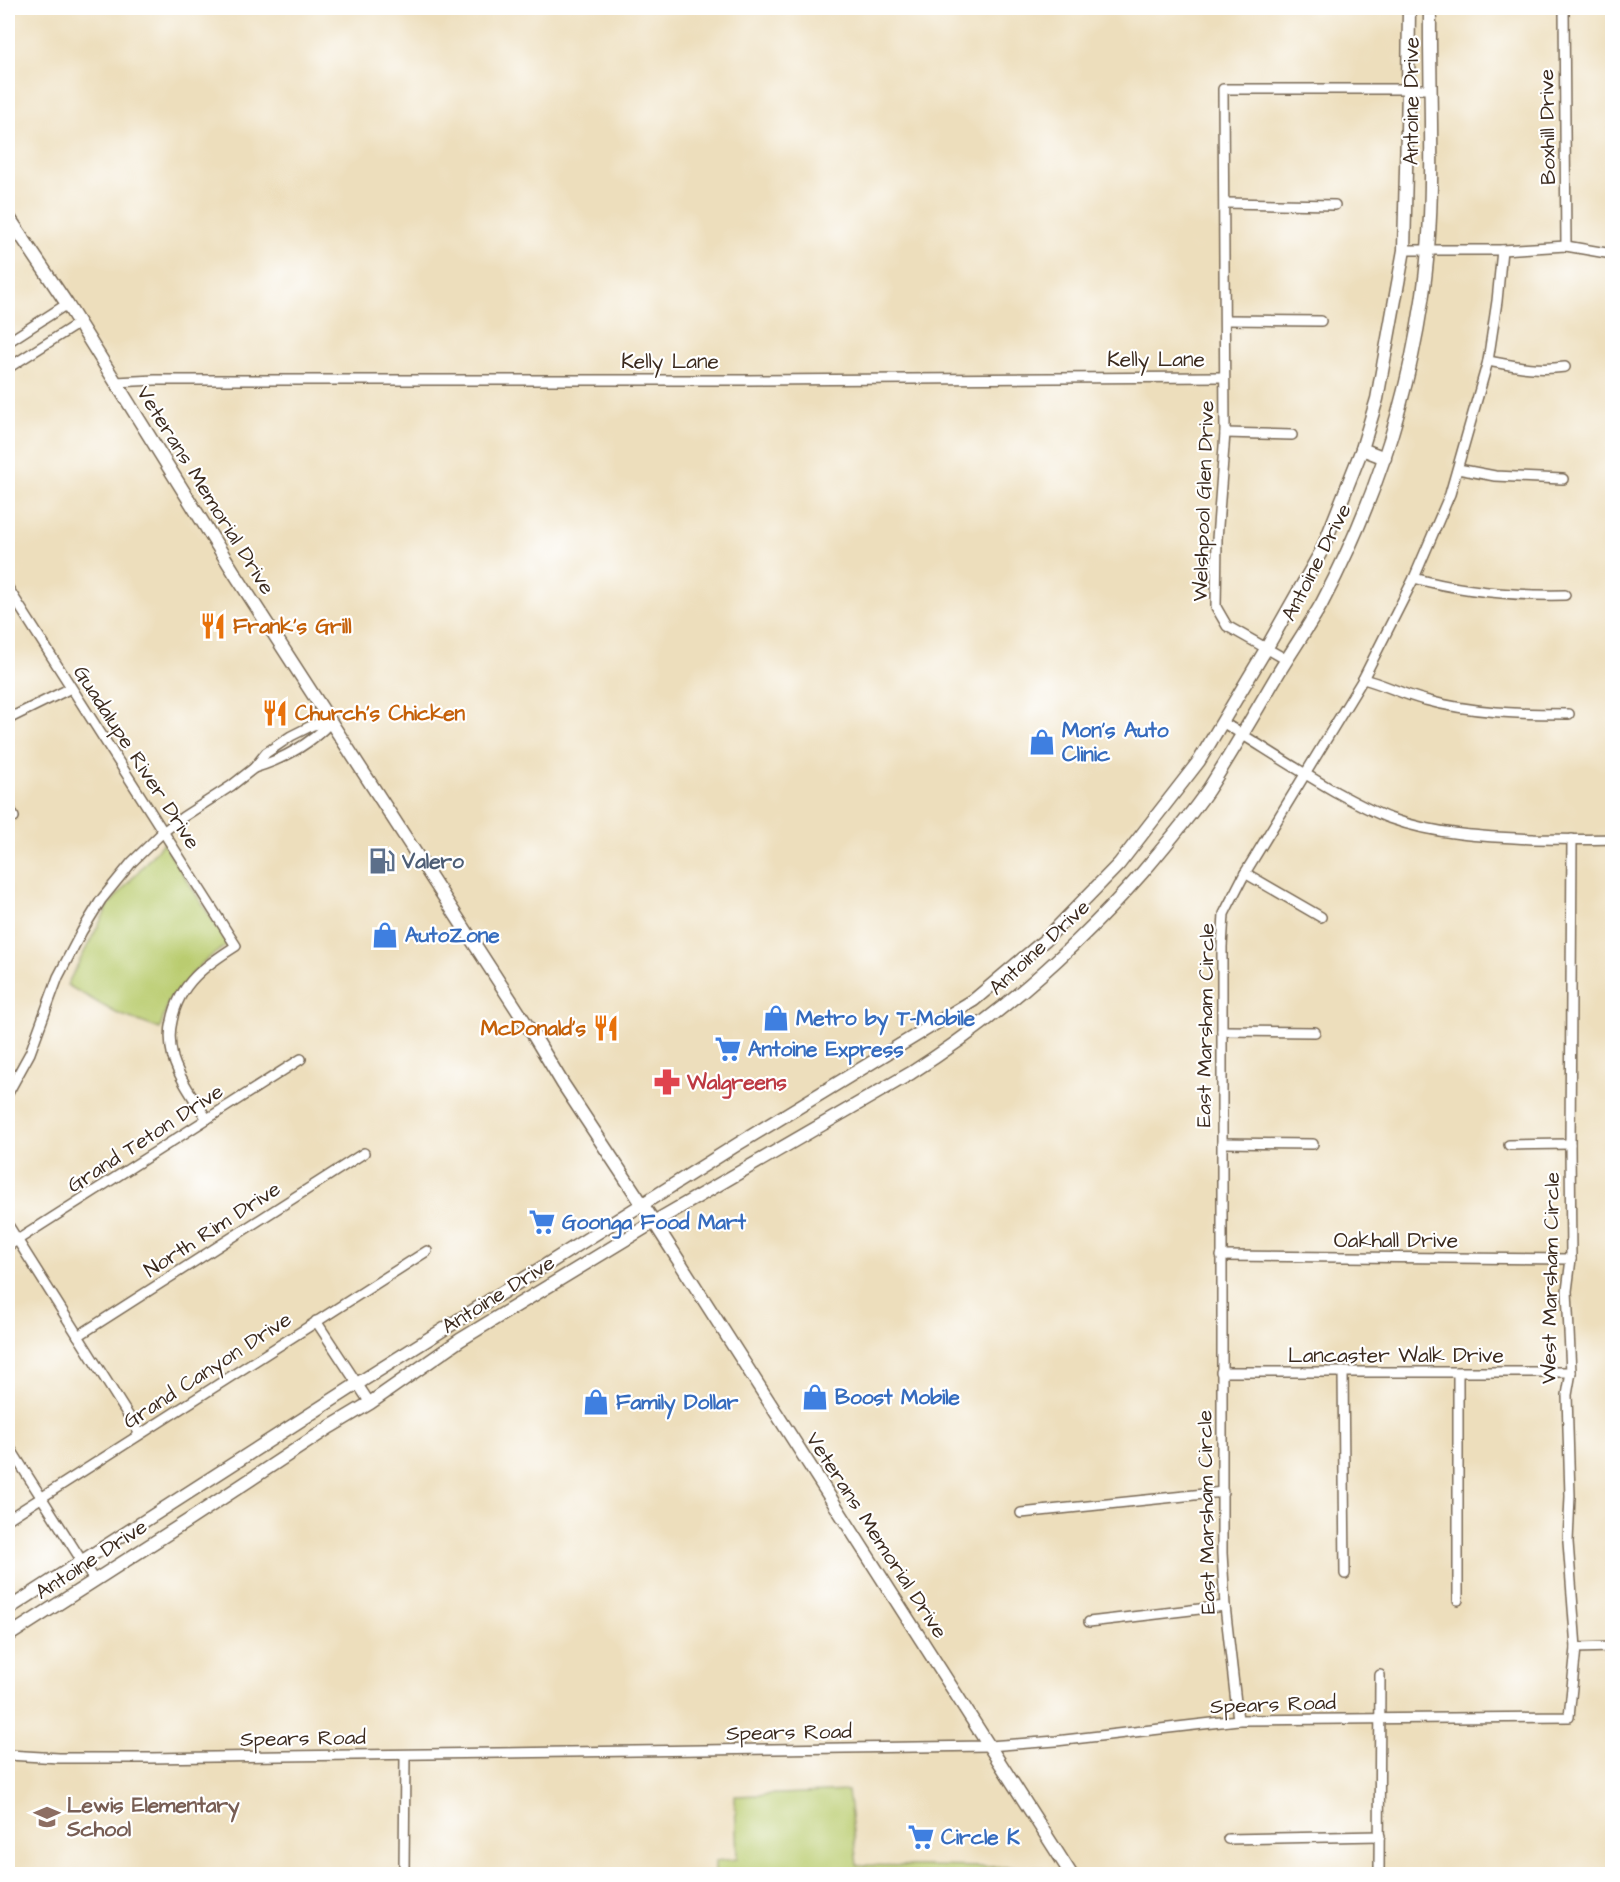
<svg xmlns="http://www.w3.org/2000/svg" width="1620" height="1882" viewBox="0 0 1620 1882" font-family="'Architects Daughter',sans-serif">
<rect width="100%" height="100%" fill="#fff"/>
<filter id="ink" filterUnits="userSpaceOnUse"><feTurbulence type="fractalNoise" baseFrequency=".0167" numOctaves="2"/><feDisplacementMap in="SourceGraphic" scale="12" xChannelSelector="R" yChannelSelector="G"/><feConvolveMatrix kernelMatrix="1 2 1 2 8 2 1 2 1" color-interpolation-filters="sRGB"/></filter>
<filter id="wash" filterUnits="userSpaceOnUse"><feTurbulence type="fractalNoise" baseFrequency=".008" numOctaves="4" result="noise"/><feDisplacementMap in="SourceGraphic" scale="24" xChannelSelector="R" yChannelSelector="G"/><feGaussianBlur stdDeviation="1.35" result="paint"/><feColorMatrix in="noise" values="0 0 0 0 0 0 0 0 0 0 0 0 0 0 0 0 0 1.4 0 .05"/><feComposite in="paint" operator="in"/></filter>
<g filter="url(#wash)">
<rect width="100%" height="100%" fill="#eddebc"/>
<g fill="#bacc6f" stroke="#7a7b46" stroke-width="1.5">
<polygon points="163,843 228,944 202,963 169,1000 160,1029 116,1013 67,985 109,905"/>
<polygon points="848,1791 857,1865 1043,1868 1047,1874 715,1874 715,1861 737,1859 735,1796"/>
</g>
</g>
<g filter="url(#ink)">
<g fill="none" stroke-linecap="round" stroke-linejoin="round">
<g stroke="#796955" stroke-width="12">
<g id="minor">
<polyline points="1564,8 1566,246"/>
<polyline points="1225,203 1335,205"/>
<polyline points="1404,250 1502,250 1566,246 1612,254"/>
<polyline points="1225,320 1321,321"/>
<polyline points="8,342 67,304"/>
<path d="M1488 361C1515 366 1537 371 1565 367"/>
<polyline points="8,368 79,323"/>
<polyline points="116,382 155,380 748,380 1224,377"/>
<polyline points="1225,433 1292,435"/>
<polyline points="1458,469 1495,476 1563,479"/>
<path d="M1414 578C1464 592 1513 596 1565 595"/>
<path d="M8 588 236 946C206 965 179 983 172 1021 169 1033 170 1046 173 1058 180 1080 195 1100 207 1119"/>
<polyline points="1287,660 1227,626 1216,607 1217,539 1225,433 1223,89 1429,89"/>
<path d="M1363 679C1384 684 1404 695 1425 700 1472 713 1520 714 1569 714"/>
<polyline points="8,719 71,688"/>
<path d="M1222 722C1260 745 1297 770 1336 792 1353 801 1371 811 1389 818 1436 835 1486 837 1534 839 1561 839 1586 840 1612 839"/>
<path d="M254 768C284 759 309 745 331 722"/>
<polyline points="8,805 14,817"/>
<polyline points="1245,873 1321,917"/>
<polyline points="1222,1031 1315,1032"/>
<polyline points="8,1093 30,1053 58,977 82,931 101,900 132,862 163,832 183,817 231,786 254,768 266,753 291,736 313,725 331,722"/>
<polyline points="1222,1143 1313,1144"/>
<polyline points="1509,1145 1570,1144"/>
<polyline points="8,1225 140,1434"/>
<polyline points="8,1246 301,1059"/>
<polyline points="1221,1256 1571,1259"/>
<polyline points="316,1321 370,1403"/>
<polyline points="78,1336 364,1153"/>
<polyline points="1221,1372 1571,1372"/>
<polyline points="1343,1372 1345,1574"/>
<polyline points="8,1445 94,1580"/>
<polyline points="1021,1513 1223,1492"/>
<polyline points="8,1519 427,1251"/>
<polyline points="1458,1600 1458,1373"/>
<polyline points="1089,1622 1225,1606"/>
<polyline points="1576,1648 1612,1647"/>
<polyline points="1238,1720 1225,1606 1222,1553 1222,947 1224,914 1228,906 1245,873 1363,679 1414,578 1450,494 1488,361 1497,301 1502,250"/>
<polyline points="8,1755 59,1758 149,1758 989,1746 1056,1741 1238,1720 1569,1717 1576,1648 1568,1542 1570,1496 1567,1395 1571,1372 1567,1291 1571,1259 1570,1144 1572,839"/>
<polyline points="1228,1839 1380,1836"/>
<polyline points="404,1874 405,1755"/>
<polyline points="1379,1874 1380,1675"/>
</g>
</g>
<g stroke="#796955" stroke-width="15">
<g id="major">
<polyline points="8,216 67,304 235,574 534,1036 563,1084 654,1222 1071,1874"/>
<polyline points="1362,449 1385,458"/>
<polyline points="8,1609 357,1384 738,1144 974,1000 1045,940 1119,864 1199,761 1266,649 1322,550 1362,449 1377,399 1404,250 1408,90 1409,8"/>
<path d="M8 1636 189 1520 330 1427 370 1403 460 1340 654 1222 911 1073C999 1017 1073 951 1142 873 1165 846 1188 819 1208 790 1233 751 1256 711 1279 672 1293 649 1309 626 1322 603 1372 508 1406 407 1422 301 1437 204 1429 105 1430 8"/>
</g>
</g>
<use href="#minor" stroke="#fff" stroke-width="9"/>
<use href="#major" stroke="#fff" stroke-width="12"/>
</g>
</g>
<defs>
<g id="restaurant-bare" transform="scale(2.07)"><path d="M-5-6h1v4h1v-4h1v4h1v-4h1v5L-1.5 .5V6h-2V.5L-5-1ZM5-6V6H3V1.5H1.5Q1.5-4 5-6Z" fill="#e8710a" stroke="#fff" stroke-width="2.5" paint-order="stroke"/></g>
<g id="shop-bare" transform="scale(2.07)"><path d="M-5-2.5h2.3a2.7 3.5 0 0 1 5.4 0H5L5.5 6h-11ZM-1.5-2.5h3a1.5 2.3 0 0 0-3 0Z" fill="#3f7fe0" stroke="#fff" stroke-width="2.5" paint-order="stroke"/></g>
<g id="fuel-bare" transform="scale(2.07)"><path d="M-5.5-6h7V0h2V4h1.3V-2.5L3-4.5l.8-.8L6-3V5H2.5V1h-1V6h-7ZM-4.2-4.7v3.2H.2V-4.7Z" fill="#5c6f8a" stroke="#fff" stroke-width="2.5" paint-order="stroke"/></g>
<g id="supermarket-bare" transform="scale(2.07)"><path d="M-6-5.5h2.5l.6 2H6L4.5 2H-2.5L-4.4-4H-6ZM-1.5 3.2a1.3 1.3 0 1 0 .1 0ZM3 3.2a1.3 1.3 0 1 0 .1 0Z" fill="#3f7fe0" stroke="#fff" stroke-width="2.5" paint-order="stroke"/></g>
<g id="pharmacy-bare" transform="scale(2.07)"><path d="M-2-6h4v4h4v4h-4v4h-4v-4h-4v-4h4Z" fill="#e0444e" stroke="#fff" stroke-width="2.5" paint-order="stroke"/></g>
<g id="school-bare" transform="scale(2.07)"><path d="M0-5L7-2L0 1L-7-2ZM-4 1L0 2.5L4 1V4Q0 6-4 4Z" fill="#8d6e63" stroke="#fff" stroke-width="2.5" paint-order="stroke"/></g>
</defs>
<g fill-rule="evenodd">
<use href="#restaurant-bare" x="213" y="626"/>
<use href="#restaurant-bare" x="275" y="713"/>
<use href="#shop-bare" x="1042" y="742"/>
<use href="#fuel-bare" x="382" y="861"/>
<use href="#shop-bare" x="385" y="935"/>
<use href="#shop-bare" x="776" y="1018"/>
<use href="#restaurant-bare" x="606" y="1028"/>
<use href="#supermarket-bare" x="728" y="1049"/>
<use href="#pharmacy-bare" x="667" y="1082"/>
<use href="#supermarket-bare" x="542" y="1222"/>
<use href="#shop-bare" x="815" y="1397"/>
<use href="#shop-bare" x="596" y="1402"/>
<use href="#school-bare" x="47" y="1817"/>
<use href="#supermarket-bare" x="921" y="1837"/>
</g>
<g text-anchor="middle" stroke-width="4.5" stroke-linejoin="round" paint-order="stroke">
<g font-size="21" fill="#3b2a1e" stroke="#fff">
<text transform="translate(1411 101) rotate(-90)" y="7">Antoine Drive</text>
<text transform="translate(1547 127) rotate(-91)" y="7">Boxhill Drive</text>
<text x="1156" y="366">Kelly Lane</text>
<text x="670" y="368">Kelly Lane</text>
<text transform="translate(206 490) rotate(58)" y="7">Veterans Memorial Drive</text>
<text transform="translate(1203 501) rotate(-88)" y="7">Welshpool Glen Drive</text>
<text transform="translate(1316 562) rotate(-63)" y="7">Antoine Drive</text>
<text transform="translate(137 757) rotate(57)" y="7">Guadalupe River Drive</text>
<text transform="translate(1039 947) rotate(-43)" y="7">Antoine Drive</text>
<text transform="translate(1205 1025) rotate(-89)" y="7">East Marsham Circle</text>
<text transform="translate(145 1138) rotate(-33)" y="7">Grand Teton Drive</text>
<text transform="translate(212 1229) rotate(-33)" y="7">North Rim Drive</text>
<text x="1396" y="1247">Oakhall Drive</text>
<text transform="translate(1550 1278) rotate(-89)" y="7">West Marsham Circle</text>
<text transform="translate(498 1294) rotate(-32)" y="7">Antoine Drive</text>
<text x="1396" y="1362">Lancaster Walk Drive</text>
<text transform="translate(207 1370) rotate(-33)" y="7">Grand Canyon Drive</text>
<text transform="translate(1206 1512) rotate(-91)" y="7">East Marsham Circle</text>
<text transform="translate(877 1535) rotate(57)" y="7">Veterans Memorial Drive</text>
<text transform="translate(91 1559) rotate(-33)" y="7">Antoine Drive</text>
<text transform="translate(1273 1704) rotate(-2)" y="7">Spears Road</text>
<text transform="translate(789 1732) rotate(-1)" y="7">Spears Road</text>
<text transform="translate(303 1738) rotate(-1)" y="7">Spears Road</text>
</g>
<g font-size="21" font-weight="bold" fill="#c56008" stroke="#fff" text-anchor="start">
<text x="233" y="633">Frank's Grill</text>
<text x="295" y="720">Church's Chicken</text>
<text x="586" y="1035" text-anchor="end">McDonald's</text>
</g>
<g font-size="21" font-weight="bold" fill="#366cbe" stroke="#fff" text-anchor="start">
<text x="1062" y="737">Mon's Auto<tspan x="1062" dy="24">Clinic</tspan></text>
<text x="405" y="942">AutoZone</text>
<text x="796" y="1025">Metro by T-Mobile</text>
<text x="748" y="1056">Antoine Express</text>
<text x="562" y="1229">Goonga Food Mart</text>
<text x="835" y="1404">Boost Mobile</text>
<text x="616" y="1409">Family Dollar</text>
<text x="941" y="1844">Circle K</text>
</g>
<g font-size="21" font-weight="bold" fill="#4e5e75" stroke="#fff" text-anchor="start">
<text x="402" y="868">Valero</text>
</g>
<g font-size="21" font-weight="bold" fill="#be3a42" stroke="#fff" text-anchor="start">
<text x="687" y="1089">Walgreens</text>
</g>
<g font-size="21" font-weight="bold" fill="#785e54" stroke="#fff" text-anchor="start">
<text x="67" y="1812">Lewis Elementary<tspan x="67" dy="24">School</tspan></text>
</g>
</g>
<rect width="1620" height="1882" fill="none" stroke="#fff" stroke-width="30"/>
</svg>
